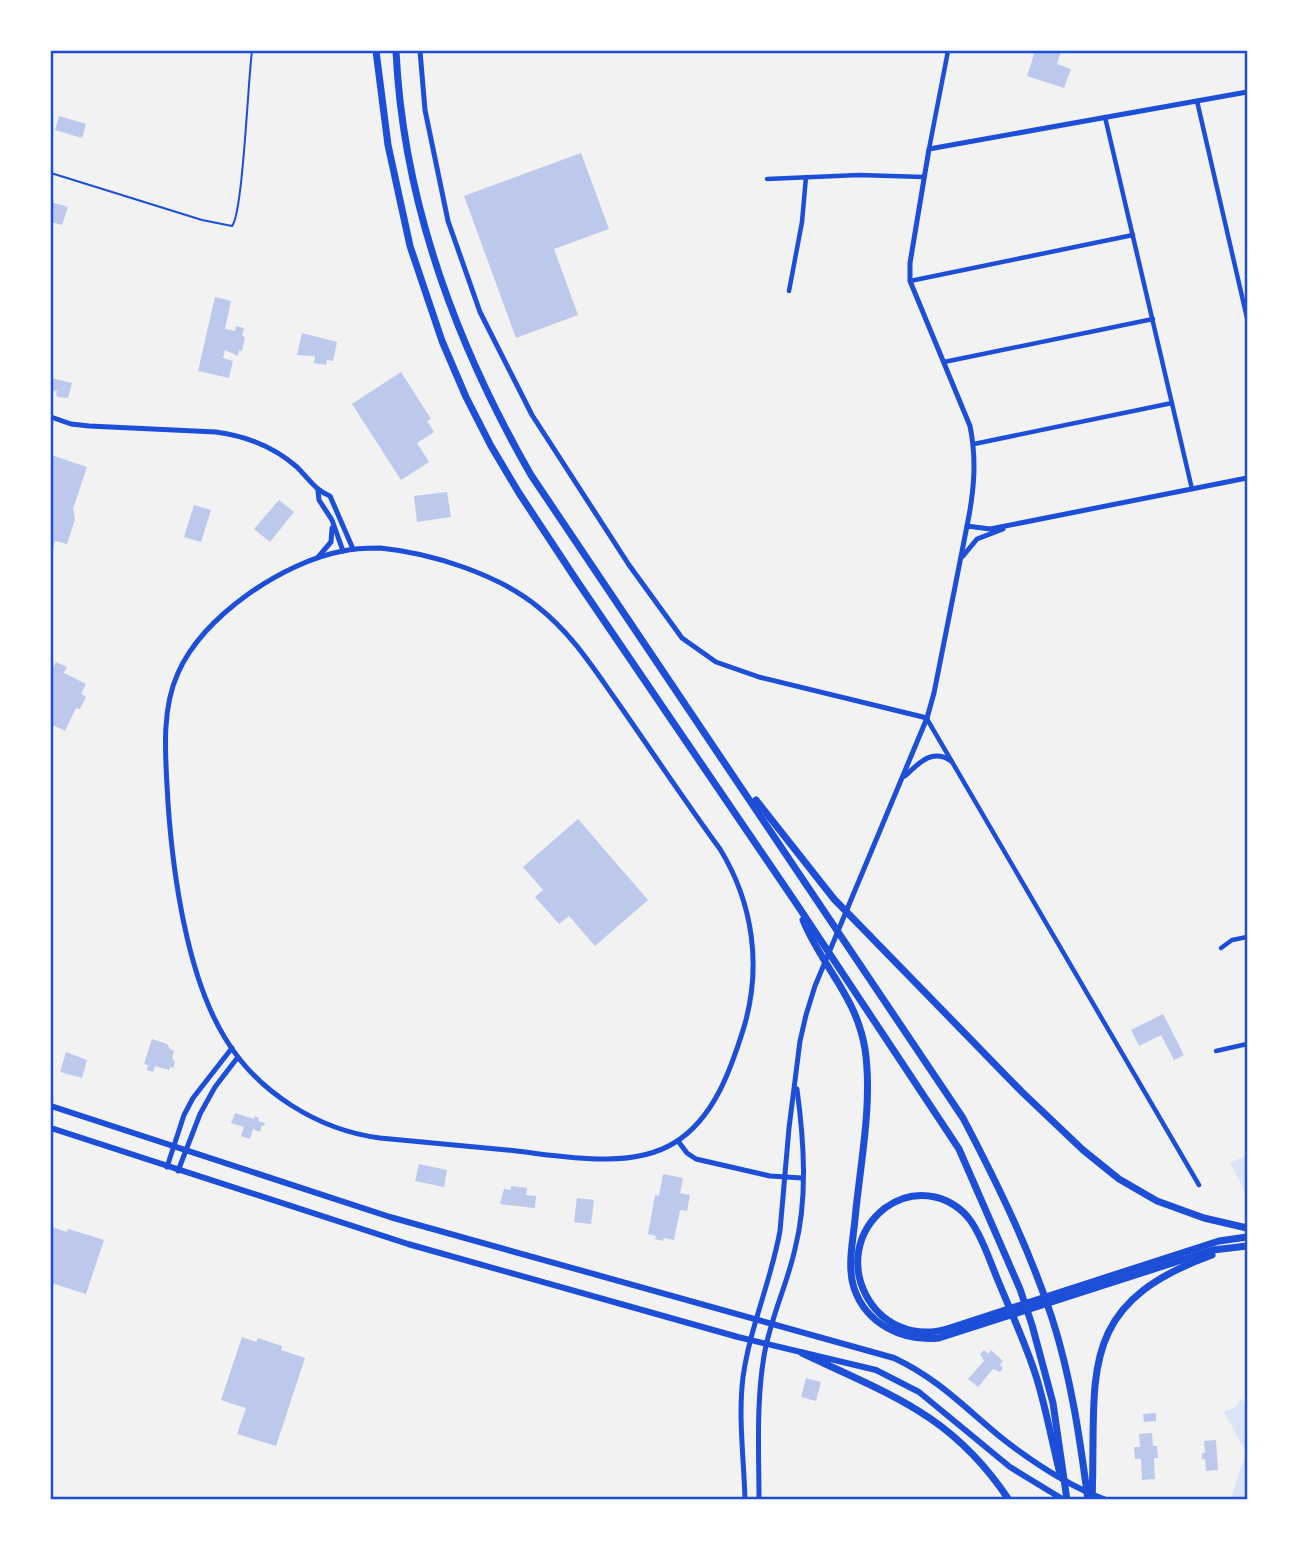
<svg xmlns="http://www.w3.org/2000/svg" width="1298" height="1551" viewBox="0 0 1298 1551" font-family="Literata,serif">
<rect width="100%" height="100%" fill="#f2f2f2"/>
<g fill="#dbe4f7">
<polygon points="1247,1155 1247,1196 1230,1163"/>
<polygon points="1241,1398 1247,1409 1247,1499 1225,1500 1232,1495 1246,1452 1224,1412 1237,1406"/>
</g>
<g fill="#bdc9ec">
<polygon points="1035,51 1061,51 1057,64 1071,69 1064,88 1027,76"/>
<polygon points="59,116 86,124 82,138 55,130"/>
<polygon points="581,153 609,229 554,249 578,315 516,338 464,196"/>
<polygon points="51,202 68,207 62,225 51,222"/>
<polygon points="215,297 231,301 225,329 235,331 236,326 244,328 242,336 245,337 242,351 239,350 238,356 225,350 223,358 233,361 229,378 198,371"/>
<polygon points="302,333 337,342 333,361 327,360 326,365 314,363 315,356 297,355"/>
<polygon points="401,372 431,419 427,421 434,432 417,443 429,462 401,480 352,404"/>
<polygon points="51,378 72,383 68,398 58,397 56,395 57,391 51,390"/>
<polygon points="51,455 87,467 73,509 75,519 67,544 55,541 51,553"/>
<polygon points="447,492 451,517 417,522 414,496"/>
<polygon points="279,500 294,512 270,542 254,529"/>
<polygon points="194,505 211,510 201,542 184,537"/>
<polygon points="56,662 67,667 64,673 86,684 81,694 86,697 80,709 76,708 65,731 51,724 51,667 53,668"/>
<polygon points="578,819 648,900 595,946 569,916 559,924 535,897 543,890 523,867"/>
<polygon points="1163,1014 1184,1055 1174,1060 1161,1035 1139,1046 1131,1030"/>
<polygon points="152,1039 167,1044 170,1049 174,1051 172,1058 175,1062 173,1068 170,1067 169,1070 155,1066 153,1072 147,1070 148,1065 144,1064"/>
<polygon points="66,1052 87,1060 82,1078 60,1072"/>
<polygon points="235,1113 254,1119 255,1116 259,1118 258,1121 265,1123 264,1126 262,1125 260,1132 253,1129 250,1139 241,1136 244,1127 231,1123"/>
<polygon points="419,1164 447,1170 444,1187 415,1181"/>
<polygon points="663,1174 683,1178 680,1193 690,1195 687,1211 680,1210 674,1240 664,1238 663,1241 655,1239 656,1236 648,1234 655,1195 659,1196"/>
<polygon points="511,1186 527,1188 526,1195 536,1196 535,1208 500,1204 504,1189 511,1190"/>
<polygon points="577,1198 594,1200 591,1224 574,1222"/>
<polygon points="51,1227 67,1232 68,1229 75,1231 104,1240 86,1294 51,1283"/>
<polygon points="242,1337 256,1342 258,1338 282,1346 281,1350 305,1358 276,1446 237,1434 246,1408 221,1400"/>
<polygon points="984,1350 988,1354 991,1350 1003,1361 1000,1365 1003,1368 1000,1372 993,1369 978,1387 968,1379 984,1361 980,1354"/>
<polygon points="806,1378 821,1382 816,1401 801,1397"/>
<polygon points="1156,1413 1156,1421 1144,1422 1143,1414"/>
<polygon points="1152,1433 1153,1446 1157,1446 1158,1458 1154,1458 1155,1479 1142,1480 1141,1459 1135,1459 1134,1447 1140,1447 1139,1434"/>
<polygon points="1216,1440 1218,1470 1206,1471 1205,1459 1202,1459 1202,1453 1205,1453 1204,1441"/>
</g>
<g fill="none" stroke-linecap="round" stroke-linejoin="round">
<path stroke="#1d4ed8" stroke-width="2" d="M51 173 202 220 232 226C243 213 248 79 252 51"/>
<g stroke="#1d4ed8" stroke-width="4.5">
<polyline points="1197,101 1247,318"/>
<polyline points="1105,117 1192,489"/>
<polyline points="929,149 948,51"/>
<polyline points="767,179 859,175 924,177"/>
<polyline points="910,281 1133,235"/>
<polyline points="789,291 802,222 806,177"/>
<polyline points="944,362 1153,319"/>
<polyline points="974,444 1172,403"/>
<polyline points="927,719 1199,1185"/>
<polyline points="1221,948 1232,940 1247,937"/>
<polyline points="1216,1051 1247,1044"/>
</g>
<g stroke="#1d4ed8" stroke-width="5">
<path d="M51 417 71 424 89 426 216 432C246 436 274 447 297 467 308 478 315 490 330 496L353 549"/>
<polyline points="318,491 319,500 332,520 343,551"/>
<path d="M967 526C974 492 977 460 970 426L910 281V263L929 149 1247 92"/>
<path d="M380 548C431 553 498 574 538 607 571 633 592 666 616 700 651 750 684 800 720 849 753 903 762 966 744 1027 731 1069 714 1119 674 1143 629 1171 557 1155 507 1150 464 1146 422 1142 380 1138 318 1130 257 1092 225 1038 187 976 173 875 168 803 166 762 160 712 178 673 203 616 283 562 343 551 355 548 368 548 380 548Z"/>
<polyline points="319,556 331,542 332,528"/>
<polyline points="678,1141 687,1153 696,1159 770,1176 802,1178"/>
<polyline points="167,1167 184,1115 193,1098 232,1048"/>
<polyline points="178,1171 200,1114 215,1087 238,1057"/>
</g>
<g stroke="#1d4ed8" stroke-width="5">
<polyline points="420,51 425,110 448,221 480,312 532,415 629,565 682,638 716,662 759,677 927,718"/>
<polyline points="963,556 977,539 1003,529"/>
<path d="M905 776C919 763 932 748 951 761"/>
<path d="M745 1500C744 1459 738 1418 743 1377 750 1327 771 1281 780 1231L789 1128 800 1041 806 1015 815 986 927 718 934 693 967 526 990 529 1247 478"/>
<path d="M759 1500C759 1452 756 1404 764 1356 770 1319 787 1285 795 1249 808 1198 804 1141 797 1089"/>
</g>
<g stroke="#1d4ed8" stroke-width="6">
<path d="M51 1106 390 1217 894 1358C939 1379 966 1409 1003 1439 1035 1464 1069 1486 1106 1500"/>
<polyline points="51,1128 408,1244 738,1337 876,1370 919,1392 1010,1467 1064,1500"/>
</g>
<g stroke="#1d4ed8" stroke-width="7">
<polyline points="376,51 388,145 410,246 442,341 466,397 491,446 519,493 577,581 798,906 959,1149 1020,1289 1032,1325 1053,1403 1067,1500"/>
<path d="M396 51C403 201 457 346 531 475L963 1118C997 1183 1029 1248 1052 1318 1071 1377 1080 1439 1088 1500"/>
<polyline points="756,800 834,899 1022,1092 1083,1150 1119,1179 1157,1201 1204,1218 1247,1228"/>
<path d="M803 920C822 967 856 995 865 1049 873 1103 860 1165 855 1219 853 1241 847 1267 854 1288 866 1324 903 1342 939 1338L1213 1250 1247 1246"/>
<path d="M802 1353C890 1395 952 1414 1009 1500"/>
<path d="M1060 1474C1052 1442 1046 1408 1036 1376 1025 1342 1010 1310 997 1278 989 1259 982 1236 970 1220 962 1209 949 1200 935 1197 917 1193 900 1197 885 1208 824 1256 874 1353 950 1328L1219 1241 1247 1237"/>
<path d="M1092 1500C1097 1376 1073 1305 1212 1255"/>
</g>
</g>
<rect width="1298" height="1551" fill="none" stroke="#ffffff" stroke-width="105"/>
<rect x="52" y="52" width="1194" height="1446" fill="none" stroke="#1d4ed8" stroke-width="2.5"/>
</svg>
